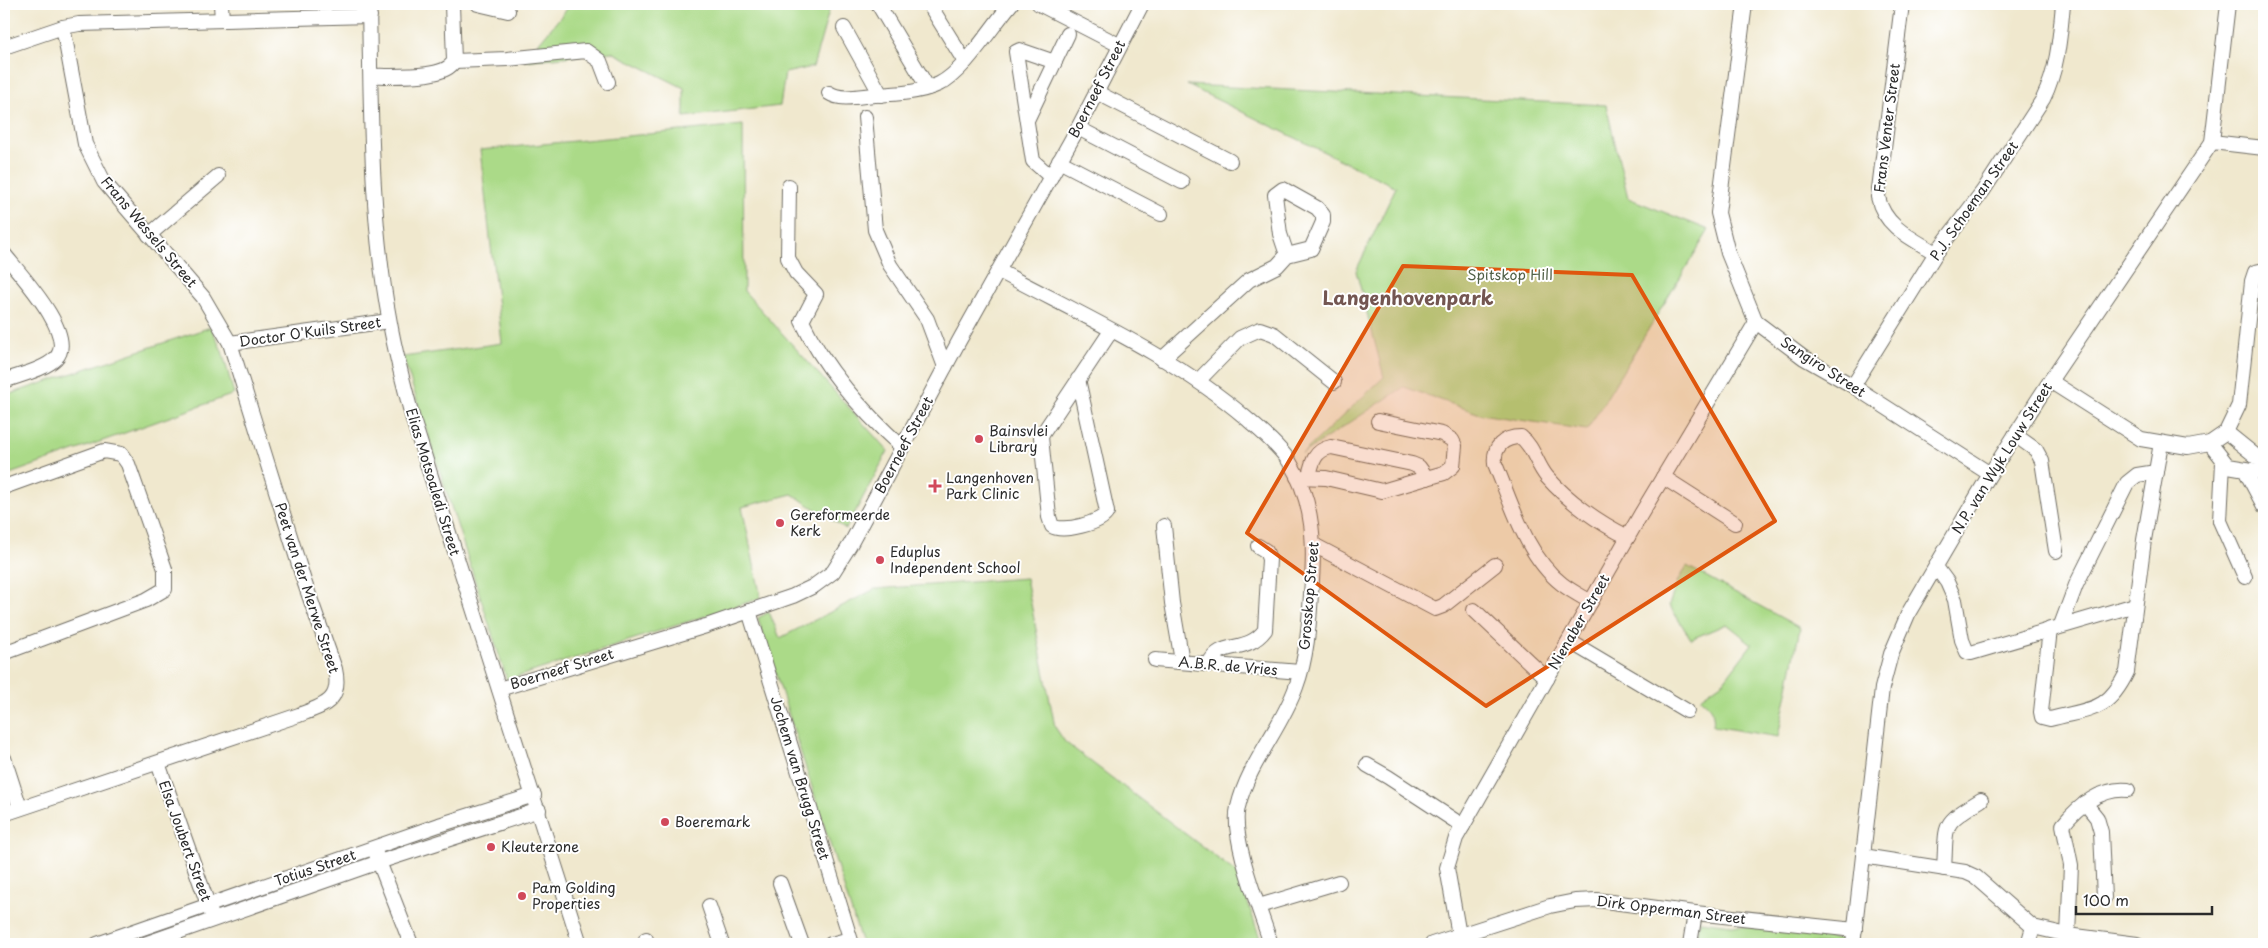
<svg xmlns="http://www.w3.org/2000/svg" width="2268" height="948" viewBox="0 0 2268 948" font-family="'Playpen Sans',sans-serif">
<rect width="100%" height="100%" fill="#fff"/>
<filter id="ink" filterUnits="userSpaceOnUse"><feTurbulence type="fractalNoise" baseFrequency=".02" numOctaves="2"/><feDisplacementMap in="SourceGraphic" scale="10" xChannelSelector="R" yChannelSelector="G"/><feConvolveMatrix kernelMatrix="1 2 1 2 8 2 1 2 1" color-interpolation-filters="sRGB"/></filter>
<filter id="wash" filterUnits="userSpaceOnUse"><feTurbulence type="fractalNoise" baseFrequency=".0096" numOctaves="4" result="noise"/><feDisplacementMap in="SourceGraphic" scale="20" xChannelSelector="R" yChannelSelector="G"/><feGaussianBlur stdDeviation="1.12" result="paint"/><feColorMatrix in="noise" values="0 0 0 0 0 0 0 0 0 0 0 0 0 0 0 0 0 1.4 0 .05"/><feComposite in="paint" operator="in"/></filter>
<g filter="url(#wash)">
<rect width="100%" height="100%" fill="#f0e8ce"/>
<g fill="#abda88" stroke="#6b825a">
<polygon points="571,4 831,4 813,67 785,73 780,106 684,117 684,88 612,52 524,61"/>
<polygon points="1187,85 1606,105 1628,198 1709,230 1587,430 1480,414 1404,387 1302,454 1384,377 1356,271 1396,187"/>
<polygon points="743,125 744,291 888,451 846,529 792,494 742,507 761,598 507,680 403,357 502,343 480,150"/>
<polygon points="211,327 222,351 234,394 4,476 4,396"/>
<path d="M1687 566 1800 628 1778 737 1713 726C1715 713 1711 707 1700 698L1724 681 1752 644 1727 624 1691 639 1669 605 1678 580Z"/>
<polygon points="1026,578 1055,727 1065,742 1238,874 1262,944 862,944 758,618 769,612 780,638 875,589"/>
<polygon points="1700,921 1842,939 1841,944 1696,944"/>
</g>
</g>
<g filter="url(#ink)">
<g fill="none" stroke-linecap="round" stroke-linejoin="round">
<g stroke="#706d64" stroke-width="16">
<g id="minor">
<polyline points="221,4 222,20"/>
<path d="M369 4C371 110 370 218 390 323 396 357 405 390 414 423L580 944"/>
<polyline points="478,4 508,11"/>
<polyline points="878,4 928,88"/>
<polyline points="929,4 965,62"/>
<polyline points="1039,4 1119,45"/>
<polyline points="1745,4 1718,213 1728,253 1756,322 1804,358 1853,386 1990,474"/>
<path d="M1902 4 1878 197C1884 227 1913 239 1936 253"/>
<polyline points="844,28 881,95"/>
<polyline points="4,47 63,27 79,24 370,16"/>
<polyline points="454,61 507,59 586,51 600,61 608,82"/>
<path d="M371 76C390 75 445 80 454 61L452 4"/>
<polyline points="1096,92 1230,161"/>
<path d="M829 93C841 101 860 96 874 95 894 94 920 93 939 84 964 72 992 26 1011 4"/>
<polyline points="865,117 875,230 890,265 927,319 945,367"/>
<polyline points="1027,120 1068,34"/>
<polyline points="1078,128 1182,182"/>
<polyline points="2212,142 2264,148"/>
<polyline points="1059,161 1161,214"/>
<polyline points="1051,177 1033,161 1016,52 1020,50 1055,62"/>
<path d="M789 186 788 258 796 273 816 294 802 321C824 368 864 413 902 447"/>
<polyline points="149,235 218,176"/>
<path d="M4 254C18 272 78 335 56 358 44 370 19 375 4 381"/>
<path d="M999 271C1083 316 1174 356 1246 418 1261 431 1278 445 1289 461 1315 503 1315 547 1311 594 1309 625 1307 658 1296 687 1281 729 1248 764 1238 807 1230 838 1261 912 1271 944"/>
<polyline points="230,343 389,321"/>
<polyline points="1162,359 1249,280 1277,266 1287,255 1311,249 1323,222 1323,215 1317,208 1283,189 1275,195 1280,234 1287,255"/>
<path d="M1078 379 1107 512C1102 523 1062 533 1052 526L1049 517 1041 437 1043 433 1111 331"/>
<polyline points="1198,381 1240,338 1260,329 1274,334 1334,382"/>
<polyline points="2050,381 2141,439 2188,447 2210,443 2226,432 2239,405 2252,281 2255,272 2264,270"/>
<path d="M1853 386 1936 253 1983 191 2043 99C2058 69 2060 36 2063 4"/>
<polyline points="2226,432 2257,457 2264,458"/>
<polyline points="2015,435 2036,450 2042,461 2056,551"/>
<polyline points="2210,443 2228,466 2264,472"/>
<polyline points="2223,462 2220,521 2245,577"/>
<polyline points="2245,470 2264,506"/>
<path d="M1309 476C1312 462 1315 450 1331 447L1412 464 1419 467 1427 478"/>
<polyline points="1297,477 1326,478 1382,491 1444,473 1453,466 1455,446 1452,440 1442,434 1378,421"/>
<polyline points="1663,477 1735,523"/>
<polyline points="4,487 104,451 121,454 128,464 165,569 165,589 146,600 4,653"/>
<polyline points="1164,526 1172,603 1182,661"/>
<polyline points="1314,545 1435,609 1443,606 1495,565"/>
<polyline points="1936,567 1947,582 1955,600 1962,640 1967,652 1971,653 2135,605"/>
<path d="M1591 602C1581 596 1571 591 1562 584 1526 556 1512 504 1495 464 1493 447 1503 437 1521 437 1534 447 1536 464 1547 477 1568 501 1599 523 1628 537"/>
<polyline points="1474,610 1547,679"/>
<polyline points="749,611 852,944"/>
<polyline points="2061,625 2076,585 2127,483 2137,475 2156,472"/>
<path d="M2050 629 2041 712 2042 717 2050 719C2091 708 2107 713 2127 672L2144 540 2161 443"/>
<polyline points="1569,641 1687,711"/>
<polyline points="1155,660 1300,672"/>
<path d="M1209 664C1220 639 1246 655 1265 630L1269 559 1266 551 1258 546"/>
<polyline points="499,689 706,626 793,596 814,586 833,572 850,545 959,341 1078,128 1142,4"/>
<polyline points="4,758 20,808"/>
<polyline points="158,763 211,913"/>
<polyline points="1367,765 1388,777 1463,826"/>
<polyline points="2085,803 2097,818 2101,832 2104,898"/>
<path d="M4 814 299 715C325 705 342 701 335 669L304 581 230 343 203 297 104 182 85 144 63 27"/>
<polyline points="376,854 411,944"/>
<polyline points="1863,856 1965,872 1976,877 2033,927 2068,935 2137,944"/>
<path d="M1944 869C1947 822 1940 825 1981 800"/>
<polyline points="780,883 802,944"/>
<polyline points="709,906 722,944"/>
<polyline points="1259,906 1339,882"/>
<polyline points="1459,935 1447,868 1456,838 1641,514 1756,322"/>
<path d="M2068 935 2071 865 2063 825C2078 806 2102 787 2128 790"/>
<polyline points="646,939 647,944"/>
<polyline points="97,944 439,825 534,795"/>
<polyline points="144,944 379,862 539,810"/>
<polyline points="831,944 850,939"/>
<polyline points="1432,944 1550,906 1575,901 1597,900 1695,913 1855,930"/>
<polyline points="1690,944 1695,913"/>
<polyline points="1853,944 1882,688 1891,654 1909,612 1990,474 2050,381 2212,142 2228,4"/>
<polyline points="2028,944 2033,927"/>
</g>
</g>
<use href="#minor" stroke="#fff" stroke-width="14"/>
</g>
</g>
<path fill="#df570e" fill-opacity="0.2" stroke="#df570e" stroke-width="4" stroke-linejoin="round" d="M1403 266 1632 275 1775 521 1486 706 1247 533Z"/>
<g fill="#d1495b" stroke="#fff" stroke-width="2">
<circle cx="979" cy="439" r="5"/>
<path d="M932.5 478.5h5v5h5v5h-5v5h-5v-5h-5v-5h5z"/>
<circle cx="780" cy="523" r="5"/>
<circle cx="880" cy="560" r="5"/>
<circle cx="665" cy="822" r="5"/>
<circle cx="491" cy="847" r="5"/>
<circle cx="522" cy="896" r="5"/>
</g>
<g text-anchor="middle" stroke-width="4" stroke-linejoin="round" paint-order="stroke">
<g font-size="14" fill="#2b2b2b" stroke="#fff">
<text transform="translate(1097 89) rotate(-63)" y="5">Boerneef Street</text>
<text transform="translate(1887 128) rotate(-83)" y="5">Frans Venter Street</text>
<text transform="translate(1974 201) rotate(-55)" y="5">P.J. Schoeman Street</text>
<text transform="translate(149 232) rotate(50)" y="5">Frans Wessels Street</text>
<text transform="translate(310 332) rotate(-8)" y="5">Doctor O'Kuils Street</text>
<text transform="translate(1823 367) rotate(33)" y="5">Sangiro Street</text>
<text transform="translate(904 445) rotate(-62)" y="5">Boerneef Street</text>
<text transform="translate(2002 458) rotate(-58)" y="5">N.P. van Wyk Louw Street</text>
<text transform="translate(433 482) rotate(73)" y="5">Elias Motsoaledi Street</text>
<text transform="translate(307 588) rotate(72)" y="5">Peet van der Merwe Street</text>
<text transform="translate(1309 596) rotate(-85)" y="5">Grosskop Street</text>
<text transform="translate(1579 622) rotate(-60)" y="5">Nienaber Street</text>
<text transform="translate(1228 666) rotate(5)" y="5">A.B.R. de Vries</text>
<text transform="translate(562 669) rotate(-17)" y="5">Boerneef Street</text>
<text transform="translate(800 778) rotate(73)" y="5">Jochem van Brugg Street</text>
<text transform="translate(185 841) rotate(70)" y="5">Elsa Joubert Street</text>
<text transform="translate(315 868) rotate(-19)" y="5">Totius Street</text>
<text transform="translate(1671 910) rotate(7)" y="5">Dirk Opperman Street</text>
</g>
<g font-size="14" fill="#516047" stroke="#fff">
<text x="1510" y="280">Spitskop Hill</text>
</g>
<g font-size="14" fill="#2b2b2b" stroke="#fff" text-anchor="start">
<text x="989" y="436">Bainsvlei<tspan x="989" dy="16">Library</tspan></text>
<text x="946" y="483">Langenhoven<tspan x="946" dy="16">Park Clinic</tspan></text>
<text x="790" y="520">Gereformeerde<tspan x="790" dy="16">Kerk</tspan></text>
<text x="890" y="557">Eduplus<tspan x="890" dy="16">Independent School</tspan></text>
<text x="675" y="827">Boeremark</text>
<text x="501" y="852">Kleuterzone</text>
<text x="532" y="893">Pam Golding<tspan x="532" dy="16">Properties</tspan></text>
</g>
<g font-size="19" font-weight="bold" fill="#735651" stroke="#fff">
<text x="1408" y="305">Langenhovenpark</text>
</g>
</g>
<rect width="2268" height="948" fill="none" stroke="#fff" stroke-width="20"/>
<path d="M2076 906v8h136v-8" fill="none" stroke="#2b2b2b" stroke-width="2.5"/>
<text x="2083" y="906" font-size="15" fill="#2b2b2b" stroke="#ffffff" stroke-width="4" paint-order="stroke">100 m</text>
</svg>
